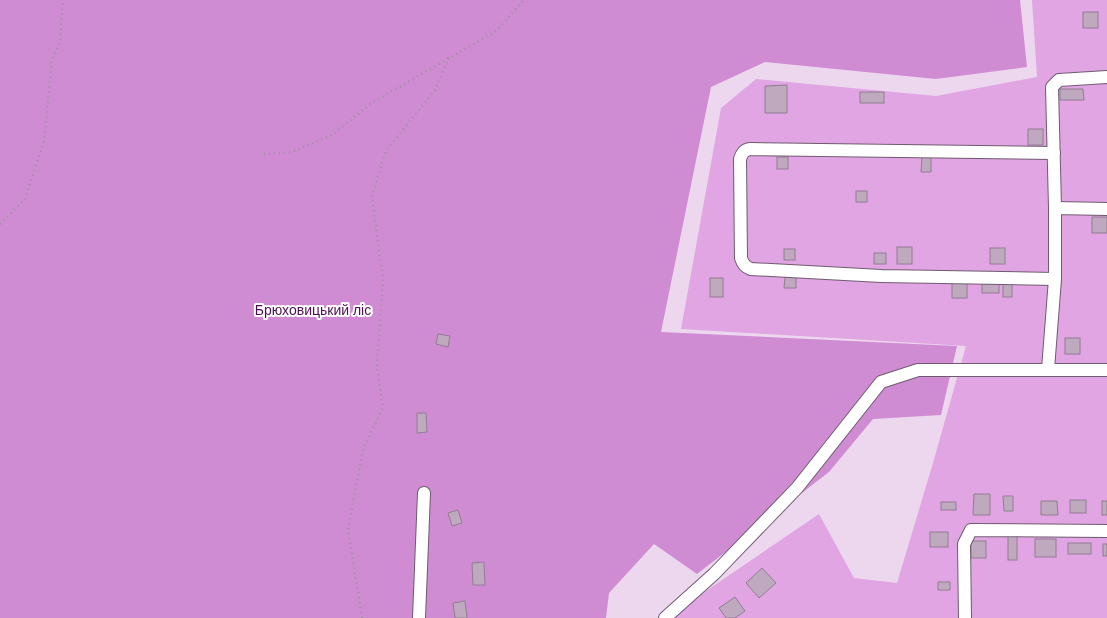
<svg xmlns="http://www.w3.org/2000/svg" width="1107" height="618" viewBox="0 0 1107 618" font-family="Helvetica,sans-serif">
<rect width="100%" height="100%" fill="#edd7ee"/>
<polygon fill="#e1a5e4" points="1032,0 1107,0 1107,618 670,618 678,610 819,514 854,578 897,583 933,463 966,346 681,329 721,108 756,79 936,96 1037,77"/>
<polygon fill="#cf8cd3" points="0,0 1020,0 1027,67 936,79 765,62 711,87 661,332 957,346 941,415 873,419 829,472 697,574 654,544 609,593 606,618 0,618"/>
<g fill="#bfa9bf" stroke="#917c92">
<rect x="1083" y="12" width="15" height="16"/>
<polygon points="787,85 787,113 765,113 765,86"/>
<polygon points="1060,89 1083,89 1084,100 1060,100"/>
<rect x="860" y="92" width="24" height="11"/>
<rect x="1028" y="129" width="15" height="16"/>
<polygon points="922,156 931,156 931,172 921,172"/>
<rect x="777" y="157" width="11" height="12"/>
<rect x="856" y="191" width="11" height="11"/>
<rect x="1092" y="217" width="15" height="16"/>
<rect x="897" y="247" width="15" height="17"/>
<rect x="990" y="248" width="15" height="16"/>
<rect x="784" y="249" width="11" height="11"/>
<rect x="874" y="253" width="12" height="11"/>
<polygon points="785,277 796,277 796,288 784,288"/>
<rect x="710" y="278" width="13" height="19"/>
<rect x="1003" y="281" width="9" height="16"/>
<rect x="952" y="282" width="15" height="16"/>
<rect x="982" y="282" width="17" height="11"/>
<polygon points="438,334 450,336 448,347 436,344"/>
<rect x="1065" y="338" width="15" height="16"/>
<polygon points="417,413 426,413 427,432 417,433"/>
<polygon points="974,494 990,494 990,515 973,515"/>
<polygon points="1003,496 1013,496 1013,511 1004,511"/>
<rect x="1070" y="500" width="16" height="13"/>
<polygon points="1041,501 1057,501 1058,515 1041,515"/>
<rect x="1102" y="501" width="5" height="14"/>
<rect x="941" y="502" width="15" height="8"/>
<polygon points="458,510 462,523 452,526 448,513"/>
<rect x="930" y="532" width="18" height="15"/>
<rect x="1008" y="536" width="9" height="24"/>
<rect x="1035" y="539" width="21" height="18"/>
<rect x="971" y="541" width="15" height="17"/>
<rect x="1068" y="543" width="23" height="11"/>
<rect x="1103" y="544" width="4" height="12"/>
<polygon points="484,562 485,585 473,585 472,563"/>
<polygon points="762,568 776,583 759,598 746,583"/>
<rect x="938" y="582" width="12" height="8"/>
<polygon points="735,597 745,611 735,618 726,618 719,608"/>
<polygon points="465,601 467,618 455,618 453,603"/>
</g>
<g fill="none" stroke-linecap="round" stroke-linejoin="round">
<g stroke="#6f5b6f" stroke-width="14">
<g id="minor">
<path d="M1054 153 750 149C744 150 742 153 740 159L741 258C743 264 745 267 751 269L881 276 1055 279"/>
<polyline points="1055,208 1052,87 1059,80 1107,77"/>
<polyline points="1048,369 1055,279 1055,208 1107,209"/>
<polyline points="419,618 424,493"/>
<polyline points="665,618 714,574 797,488 881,382 918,370 1107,370"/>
<polyline points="965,618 964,544 971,530 1107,531"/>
</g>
</g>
<g stroke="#a08fa1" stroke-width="2.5" stroke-dasharray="1 4" stroke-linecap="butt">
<polyline points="264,154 292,152 332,135 373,102 496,31 524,0"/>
<polyline points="0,224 25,199 44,141 52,59 60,42 63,0"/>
<polyline points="362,618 348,529 363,449 383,408 377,367 383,280 372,196 386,151 435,90 449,57"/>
</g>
<use href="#minor" stroke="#fff" stroke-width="12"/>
</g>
<g text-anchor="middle" stroke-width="4" stroke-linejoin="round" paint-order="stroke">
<g font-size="14" fill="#4d1052" stroke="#fff">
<text x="313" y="315">Брюховицький ліс</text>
</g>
</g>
</svg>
